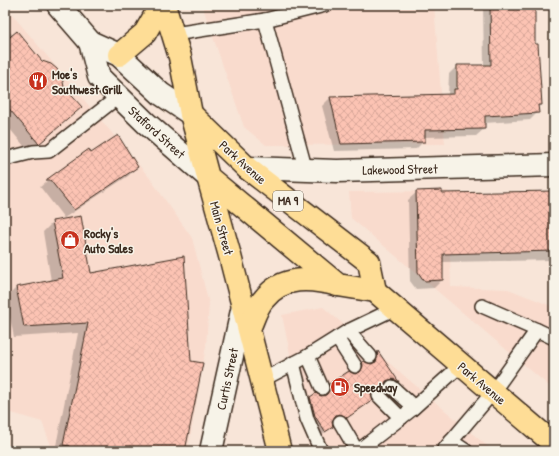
<svg xmlns="http://www.w3.org/2000/svg" width="559" height="456" viewBox="0 0 559 456" font-family="'Patrick Hand',sans-serif">
<defs>
<pattern id="building-cross-hatch" width="8" height="8" patternUnits="userSpaceOnUse"><rect width="8" height="8" fill="#fcc3b3"/><path d="M0 0l8 8M0 8l8-8" fill="none" stroke="#d9a89a"/></pattern>
</defs>
<rect width="100%" height="100%" fill="#f8e5d8"/>
<filter id="ink" filterUnits="userSpaceOnUse"><feTurbulence type="fractalNoise" baseFrequency=".025" numOctaves="2"/><feDisplacementMap in="SourceGraphic" scale="8" xChannelSelector="R" yChannelSelector="G"/><feConvolveMatrix kernelMatrix="1 2 1 2 8 2 1 2 1" color-interpolation-filters="sRGB"/></filter>
<g filter="url(#ink)">
<g fill="#f9dbcd">
<polygon points="202,5 434,5 445,144 266,145 244,127"/>
<polygon points="5,6 149,177 192,238 209,304 206,346 188,451 53,451 42,422 5,411"/>
<polygon points="448,191 451,287 508,289 554,307 554,390 351,218 349,192"/>
<polygon points="323,307 493,451 310,451 282,315"/>
</g>
<g fill="#0003">
<polygon points="258,5 268,5 258,7"/>
<polygon points="483,5 534,5 534,45 541,104 538,107 538,112 530,120 484,123 484,129 476,136 424,137 424,141 416,149 334,151 322,106 330,98 448,96 449,74 457,66 484,66"/>
<polygon points="8,30 81,107 29,152 5,123 5,32"/>
<polygon points="89,151 91,154 137,167 128,176 64,218 41,188 39,188 47,181"/>
<polygon points="417,192 441,194 554,192 554,260 442,262 442,280 434,288 416,289 410,281 408,200"/>
<polygon points="53,222 90,274 184,451 55,451 78,333 14,337 6,298 16,288 51,281 43,232"/>
<polygon points="378,353 397,382 395,385 390,382 384,384 384,391 382,393 377,391 371,392 372,400 368,403 343,420 337,417 333,418 331,422 332,426 322,435 312,420 307,401 310,397 325,396 327,393 326,388 330,385 358,374 360,370 359,366 363,363 373,364 375,355"/>
</g>
<g fill="url(#building-cross-hatch)" stroke="#3b2a1e">
<polygon points="490,5 535,5 535,44 538,44 542,105 538,105 539,113 485,116 485,129 425,130 425,142 341,144 330,97 454,94 454,89 457,89 457,65 491,65"/>
<polygon points="17,31 42,61 51,64 57,69 62,77 64,87 82,107 39,144 5,104 5,41"/>
<polygon points="118,135 138,167 74,210 50,180 46,180 89,149 91,153"/>
<polygon points="442,190 442,193 554,191 554,251 443,254 443,280 424,281 418,272 416,191"/>
<polygon points="81,216 91,273 184,256 191,361 203,363 185,451 69,451 70,446 63,445 88,323 24,327 16,287 63,278 52,221"/>
<polygon points="378,351 399,382 393,379 386,381 384,386 385,391 381,388 374,390 371,394 373,400 347,418 340,414 336,415 332,422 333,427 325,432 315,416 310,397 316,393 321,396 326,395 330,389 329,384 349,371 355,374 360,372 363,366 362,362 364,361 371,364 376,362"/>
</g>
<g fill="none" stroke-linecap="round" stroke-linejoin="round">
<g stroke="#3b2a1e" stroke-width="16">
<g id="service">
<polyline points="265,20 306,171"/>
<polyline points="174,34 265,20 325,5"/>
<polyline points="5,159 33,152 49,151 118,97"/>
<polyline points="482,306 537,330"/>
<polyline points="348,331 370,356"/>
<polyline points="337,338 355,366"/>
<polyline points="308,356 322,388"/>
<polyline points="293,363 307,419 321,451"/>
<polyline points="262,380 308,356 348,331 396,308"/>
<polyline points="392,387 414,407"/>
<polyline points="379,396 401,418"/>
<polyline points="340,422 357,451"/>
<polyline points="451,441 466,451"/>
<polyline points="358,451 411,410 461,365"/>
<polyline points="443,451 493,392 537,330 554,338"/>
</g>
</g>
<g stroke="#3b2a1e" stroke-width="25">
<g id="minor">
<polyline points="247,168 337,171 554,165"/>
<polyline points="211,451 243,306"/>
</g>
</g>
<g stroke="#3b2a1e" stroke-width="25">
<g id="secondary">
<polyline points="58,5 90,42 119,55 161,94 191,114"/>
<polyline points="90,42 99,77 146,123 208,177"/>
</g>
</g>
<g stroke="#3b2a1e" stroke-width="25">
<g id="primary">
<polyline points="119,55 145,33 161,5"/>
<polyline points="208,177 230,256 280,451"/>
<path d="M249 329C253 320 257 306 264 299 283 275 311 278 338 285"/>
</g>
</g>
<g stroke="#3b2a1e" stroke-width="25">
<g id="trunk">
<polyline points="164,5 180,57 191,114 208,177 338,285 375,291 554,444"/>
<polyline points="191,114 247,168 369,262 375,291"/>
</g>
</g>
<use href="#service" stroke="#f7f3e8" stroke-width="13"/>
<use href="#minor" stroke="#f7f3e8" stroke-width="22"/>
<use href="#secondary" stroke="#f7f3e8" stroke-width="22"/>
<use href="#primary" stroke="#fedd96" stroke-width="22"/>
<use href="#trunk" stroke="#fedd96" stroke-width="22"/>
</g>
</g>
<defs>
<g id="restaurant-disc" transform="scale(1)"><circle r="9.5" fill="#c8321e" stroke="#f7f3e8"/><path d="M-5-6h1v4h1v-4h1v4h1v-4h1v5L-1.5 .5V6h-2V.5L-5-1ZM5-6V6H3V1.5H1.5Q1.5-4 5-6Z" fill="#fff"/></g>
<g id="shop-disc" transform="scale(1)"><circle r="9.5" fill="#c8321e" stroke="#f7f3e8"/><path d="M-5-2.5h2.3a2.7 3.5 0 0 1 5.4 0H5L5.5 6h-11ZM-1.5-2.5h3a1.5 2.3 0 0 0-3 0Z" fill="#fff"/></g>
<g id="fuel-disc" transform="scale(1)"><circle r="9.5" fill="#c8321e" stroke="#f7f3e8"/><path d="M-5.5-6h7V0h2V4h1.3V-2.5L3-4.5l.8-.8L6-3V5H2.5V1h-1V6h-7ZM-4.2-4.7v3.2H.2V-4.7Z" fill="#fff"/></g>
</defs>
<g fill-rule="evenodd">
<use href="#restaurant-disc" x="38" y="81"/>
<use href="#shop-disc" x="70" y="240"/>
<use href="#fuel-disc" x="340" y="387"/>
</g>
<g text-anchor="middle" stroke-width="3" stroke-linejoin="round" paint-order="stroke">
<rect fill="#f7f3e8" stroke="#73665b" stroke-width="1" x="273" y="191" width="30" height="20" rx="3"/>
<g font-size="12" font-weight="bold" fill="#3b2a1e">
<text x="288" y="205">MA 9</text>
</g>
<g font-size="13" font-weight="bold" fill="#3b2a1e" stroke="#f7f3e8" text-anchor="start">
<text x="52" y="79">Moe's<tspan x="52" dy="15">Southwest Grill</tspan></text>
<text x="84" y="238">Rocky's<tspan x="84" dy="15">Auto Sales</tspan></text>
<text x="354" y="392">Speedway</text>
</g>
<g font-size="13" fill="#3b2a1e" stroke="#f7f3e8">
<text transform="translate(157 132) rotate(42)" y="5">Stafford Street</text>
<text transform="translate(243 162) rotate(42)" y="5">Park Avenue</text>
<text transform="translate(400 169) rotate(-1)" y="5">Lakewood Street</text>
<text transform="translate(222 228) rotate(74)" y="5">Main Street</text>
<text transform="translate(227 379) rotate(-78)" y="5">Curtis Street</text>
<text transform="translate(482 383) rotate(40)" y="5">Park Avenue</text>
</g>
</g>
<rect width="559" height="456" fill="none" stroke="#f7f3e8" stroke-width="20"/>
<rect x="10" y="10" width="539" height="436" fill="none" stroke="#3b2a1e" stroke-width="1.5" filter="url(#ink)"/>
</svg>
